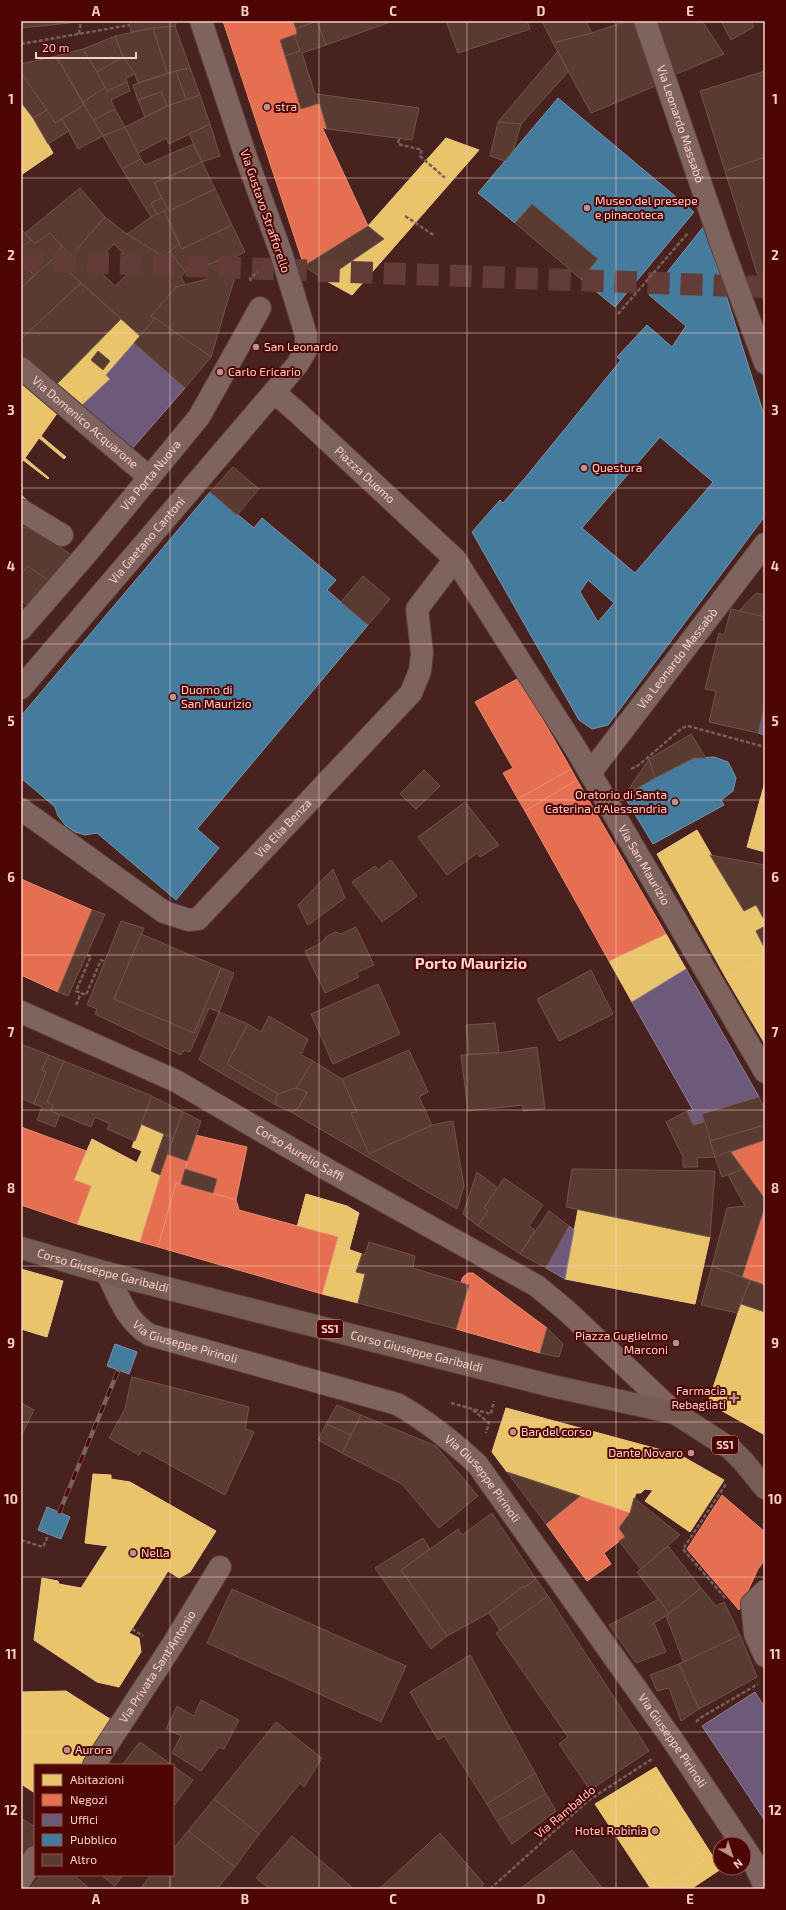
<svg xmlns="http://www.w3.org/2000/svg" width="786" height="1910" viewBox="0 0 786 1910" font-family="'Exo 2',sans-serif">
<rect width="100%" height="100%" fill="#48221e"/>
<g fill="#e9c46a" stroke="#eec786" fill-rule="evenodd">
<polygon points="21,102 33,118 53,153 21,175"/>
<polygon points="446,138 479,150 352,295 323,279 331,275 384,239 368,226"/>
<path d="M121 319 140 336 106 375 110 379 80 407 55 386ZM98 351 110 361 103 370 91 360Z"/>
<polygon points="21,380 58,412 41,436 66,457 64,459 39,438 25,458 49,478 48,479 23,460 21,463"/>
<polygon points="21,495 30,503 29,505 21,499"/>
<polygon points="765,782 765,852 747,847"/>
<polygon points="697,830 744,911 756,905 765,921 765,926 756,931 765,949 765,958 726,978 657,854"/>
<polygon points="666,934 686,969 632,1002 609,961"/>
<polygon points="765,958 765,1044 726,978"/>
<polygon points="141,1124 164,1134 151,1171 137,1162 142,1151 132,1147"/>
<polygon points="92,1139 160,1175 140,1242 77,1224 91,1186 74,1180"/>
<polygon points="306,1194 347,1206 359,1213 349,1250 336,1245 338,1237 297,1227"/>
<polygon points="578,1210 710,1237 695,1304 565,1279"/>
<polygon points="336,1245 362,1254 356,1272 365,1274 358,1303 322,1294"/>
<polygon points="21,1269 63,1281 47,1337 21,1329"/>
<polygon points="741,1304 765,1312 765,1435 708,1403"/>
<polygon points="506,1408 680,1455 724,1480 690,1532 645,1501 653,1490 645,1489 641,1493 636,1493 630,1513 507,1472 492,1452"/>
<polygon points="93,1474 111,1475 111,1479 130,1482 216,1531 190,1572 179,1578 168,1571 132,1629 129,1633 139,1638 141,1652 119,1687 97,1682 34,1640 42,1578 58,1581 59,1584 81,1588 108,1546 85,1543"/>
<polygon points="66,1691 110,1719 82,1765 35,1765 35,1793 21,1784 21,1692"/>
<polygon points="656,1767 721,1869 691,1889 651,1889 595,1804"/>
<polygon points="652,1784 704,1860 662,1889 611,1815"/>
</g>
<g fill="#e76f51" stroke="#ed8c74">
<polygon points="223,21 293,21 297,34 280,40 301,109 320,103 327,129 322,127 368,226 304,266"/>
<polygon points="519,678 571,769 518,799 503,773 513,768 475,702"/>
<polygon points="571,769 577,780 525,811 518,799"/>
<polygon points="577,780 666,934 609,961 525,811"/>
<polygon points="21,879 92,910 58,992 21,975"/>
<polygon points="21,1127 86,1151 74,1180 91,1186 77,1224 21,1205"/>
<polygon points="195,1135 247,1147 236,1200 213,1193 217,1179 185,1169"/>
<polygon points="765,1140 765,1199 730,1151"/>
<polygon points="167,1154 187,1161 181,1184 176,1183 158,1247 140,1242"/>
<polygon points="176,1183 236,1200 239,1210 338,1237 322,1294 158,1247"/>
<polygon points="765,1206 765,1285 742,1277"/>
<polygon points="468,1273 473,1273 547,1328 540,1353 456,1329 469,1285 461,1282 463,1277"/>
<polygon points="722,1495 765,1532 765,1560 758,1569 739,1610 687,1549"/>
<polygon points="580,1496 630,1513 619,1528 625,1537 604,1553 611,1564 587,1581 546,1524"/>
</g>
<g fill="#6d597a" stroke="#987c91">
<polygon points="134,343 185,388 131,450 80,407 110,379 106,375"/>
<polygon points="765,705 765,735 758,733"/>
<polygon points="686,969 759,1097 702,1114 705,1122 693,1125 687,1111 693,1110 632,1002"/>
<polygon points="569,1226 574,1230 565,1279 546,1268"/>
<polygon points="755,1692 765,1708 765,1821 702,1726"/>
</g>
<g fill="#457b9d" stroke="#7c94aa" fill-rule="evenodd">
<polygon points="558,98 694,212 615,307 581,279 598,259 532,204 515,223 478,193"/>
<path d="M704 226 765 418V516L608 725 592 729 579 720 472 532 500 500 503 503 525 478 621 360 617 357 647 325 672 347 686 326 649 295ZM660 437 713 482 635 573 582 528ZM588 580 614 603 598 622 580 592Z"/>
<polygon points="210,492 254,528 262,518 336,580 327,590 368,625 197,829 219,848 176,900 97,833 85,835 75,832 66,826 58,816 55,807 21,778 21,716"/>
<polygon points="714,757 728,762 736,778 733,791 721,800 724,805 653,844 624,796 655,778 694,758"/>
<polygon points="115,1344 137,1352 129,1374 107,1366"/>
<polygon points="47,1507 70,1517 61,1539 38,1530"/>
</g>
<g fill="#593b32" stroke="#72544a" fill-rule="evenodd">
<polygon points="21,21 88,21 21,28"/>
<polygon points="129,21 177,21 175,26 153,28 131,32"/>
<polygon points="293,21 317,21 296,29"/>
<polygon points="317,21 326,45 302,53 315,94 317,94 320,103 301,109 285,56 300,51 294,35 297,34 296,29"/>
<polygon points="317,21 390,21 390,22 326,45"/>
<polygon points="446,21 527,21 530,29 458,53"/>
<polygon points="542,21 586,21 592,33 553,43"/>
<polygon points="626,21 640,21 660,84 591,113 553,43 592,33"/>
<polygon points="647,21 702,21 724,54 674,75"/>
<polygon points="721,21 751,21 754,27 731,40"/>
<polygon points="175,26 190,68 167,73 153,28"/>
<polygon points="153,28 167,73 138,83 135,74 123,57 115,36"/>
<polygon points="294,35 300,51 285,56 280,40"/>
<polygon points="115,36 123,57 97,72 83,49"/>
<polygon points="83,49 106,87 83,102 56,56"/>
<polygon points="558,51 568,72 521,124 498,122"/>
<polygon points="56,56 84,105 55,123 21,73 21,64"/>
<polygon points="123,57 135,74 126,78 127,82 107,91 97,72"/>
<polygon points="190,68 200,95 186,100 176,71"/>
<polygon points="176,71 186,100 167,106 161,92 138,100 133,85"/>
<polygon points="765,71 765,157 725,171 700,91"/>
<polygon points="21,73 47,110 33,118 21,102"/>
<polygon points="127,82 130,91 111,100 115,109 93,120 83,102 104,88 106,87 107,91"/>
<polygon points="161,92 167,106 145,117 138,100"/>
<polygon points="317,94 419,108 412,140 327,129"/>
<polygon points="200,95 210,124 169,144 166,138 138,153 125,127 167,106"/>
<polygon points="84,105 103,136 78,149 62,119"/>
<polygon points="115,109 125,127 103,136 93,120"/>
<polygon points="47,110 55,123 62,119 69,131 48,144 33,118"/>
<polygon points="498,122 521,124 513,151 505,161 490,156"/>
<polygon points="210,124 220,156 202,162 189,134"/>
<polygon points="125,127 141,159 122,169 103,136"/>
<polygon points="193,144 202,162 154,183 162,198 151,203 157,215 151,217 122,169 141,159 145,165"/>
<polygon points="765,157 765,290 762,289 725,171"/>
<polygon points="202,162 215,189 169,211 154,183"/>
<polygon points="80,188 105,217 71,256 50,233 35,244 25,233"/>
<polygon points="215,189 232,225 182,249 164,211 168,209 169,211"/>
<polygon points="162,198 168,209 157,215 151,203"/>
<polygon points="532,204 598,259 581,279 515,223"/>
<polygon points="164,211 179,244 164,257 127,234 151,217"/>
<path d="M105 217 127 234 164 257 170 251 185 272 181 277 185 285 176 287 151 316 155 318 140 336 54 258 62 246 71 256ZM114 244 136 266 115 286 93 265Z"/>
<polygon points="232,225 245,252 230,260 229,257 185,272 170,251 179,244 182,249"/>
<polygon points="368,226 384,239 331,275 323,279 304,266"/>
<polygon points="21,229 31,240 21,248"/>
<polygon points="50,233 62,246 54,258 34,275 21,262 21,248 31,240 35,244"/>
<polygon points="229,257 236,273 211,357 151,316 176,287 207,279 202,267"/>
<polygon points="54,258 81,283 21,339 21,288"/>
<polygon points="21,262 34,275 21,288"/>
<polygon points="81,283 121,319 55,386 21,357 21,339"/>
<polygon points="155,318 211,357 185,388 134,343"/>
<polygon points="98,351 110,361 103,370 91,360"/>
<polygon points="233,467 259,489 237,515 210,492"/>
<polygon points="21,526 40,533 76,558 53,584 28,566 21,574"/>
<polygon points="28,566 53,584 31,609 21,600 21,574"/>
<polygon points="363,576 390,599 368,625 341,602"/>
<polygon points="756,593 765,595 765,617 739,611"/>
<polygon points="731,609 765,617 765,705 758,733 709,722 716,691 705,689 719,633 724,635"/>
<polygon points="691,734 706,758 694,758 655,778 649,759"/>
<polygon points="649,759 655,778 624,796 647,762"/>
<polygon points="424,770 440,786 416,809 400,794"/>
<polygon points="465,802 499,845 480,857 477,853 447,875 418,837"/>
<polygon points="710,855 765,865 765,921 756,905 744,911"/>
<polygon points="391,860 417,896 382,922 352,882 375,866 378,870"/>
<polygon points="333,869 345,898 308,925 298,905"/>
<polygon points="92,910 105,914 68,996 58,992"/>
<polygon points="121,921 144,928 114,999 194,1033 221,968 234,973 219,1012 209,1008 190,1052 184,1050 181,1055 95,1014 97,1009 87,1005"/>
<polygon points="765,926 765,949 756,931"/>
<polygon points="356,927 374,965 356,973 359,977 325,993 305,951 323,942 326,937 335,932 341,934"/>
<polygon points="141,934 221,968 194,1033 114,999"/>
<polygon points="591,970 613,1014 559,1041 537,999"/>
<polygon points="378,984 400,1034 333,1064 311,1014"/>
<polygon points="219,1012 248,1024 227,1064 278,1094 276,1097 276,1105 199,1060"/>
<polygon points="269,1016 308,1039 301,1055 313,1061 296,1088 278,1094 227,1064 248,1024 261,1032"/>
<polygon points="495,1023 499,1053 469,1054 466,1025"/>
<polygon points="21,1044 49,1055 42,1070 46,1072 34,1104 21,1098"/>
<polygon points="537,1047 545,1109 523,1111 523,1105 468,1111 461,1055 499,1053"/>
<polygon points="409,1050 428,1092 419,1097 432,1125 369,1154 351,1113 357,1112 342,1079"/>
<polygon points="49,1055 64,1061 47,1102 53,1105 51,1111 60,1115 55,1127 37,1120 42,1107 34,1104 46,1072 42,1070"/>
<polygon points="64,1061 152,1096 135,1141 107,1129 110,1124 95,1117 91,1127 51,1111 53,1105 47,1102"/>
<polygon points="313,1061 342,1079 357,1112 351,1113 369,1154 432,1125 453,1121 464,1186 457,1209 291,1112 299,1107 307,1092 296,1088"/>
<polygon points="296,1088 307,1092 299,1107 291,1112 276,1105 276,1097 278,1094"/>
<polygon points="152,1096 183,1112 173,1138 141,1124"/>
<polygon points="759,1097 765,1110 765,1125 710,1141 702,1114"/>
<polygon points="687,1111 693,1125 705,1122 715,1157 697,1158 698,1167 683,1167 683,1157 666,1122"/>
<polygon points="183,1112 201,1121 187,1161 167,1154"/>
<polygon points="765,1125 765,1140 715,1157 710,1141"/>
<polygon points="164,1134 173,1138 160,1175 151,1171"/>
<polygon points="730,1151 743,1169 722,1177 715,1157"/>
<polygon points="185,1169 217,1179 213,1193 181,1184"/>
<polygon points="572,1169 715,1171 710,1237 566,1207"/>
<polygon points="743,1169 765,1199 765,1206 742,1277 712,1266 727,1208 745,1206 728,1175"/>
<polygon points="477,1172 498,1188 484,1208 488,1211 478,1226 463,1214"/>
<polygon points="504,1178 543,1205 529,1226 535,1230 520,1254 478,1226 488,1211 484,1208"/>
<polygon points="549,1211 569,1226 546,1268 520,1254"/>
<polygon points="369,1242 415,1256 413,1268 469,1285 456,1329 358,1303 365,1274 356,1272 362,1254 365,1255"/>
<polygon points="712,1266 750,1280 737,1313 701,1305"/>
<polygon points="750,1280 765,1285 765,1312 741,1304"/>
<polygon points="547,1328 563,1344 559,1357 540,1353"/>
<polygon points="132,1377 249,1407 245,1429 254,1432 225,1495 142,1450 139,1455 109,1438 125,1409"/>
<polygon points="21,1403 34,1410 21,1436"/>
<polygon points="337,1405 361,1415 351,1435 326,1424"/>
<polygon points="361,1415 436,1446 478,1496 439,1528 402,1484 342,1453"/>
<polygon points="326,1424 351,1435 342,1453 318,1440"/>
<polygon points="507,1472 580,1496 546,1524"/>
<polygon points="634,1498 680,1535 641,1569 619,1541 625,1537 619,1528 630,1513"/>
<polygon points="492,1513 536,1579 524,1588 523,1586 489,1613 447,1636 401,1570 458,1529 462,1535"/>
<polygon points="423,1538 430,1549 401,1570 447,1636 431,1649 375,1568"/>
<polygon points="668,1546 701,1588 669,1614 637,1572"/>
<polygon points="536,1579 548,1596 500,1630 489,1613 523,1586 524,1588"/>
<polygon points="701,1588 716,1606 724,1602 740,1635 684,1663 666,1616"/>
<polygon points="232,1589 406,1666 381,1722 207,1643"/>
<polygon points="548,1596 649,1751 590,1790 559,1744 568,1737 496,1633"/>
<polygon points="659,1599 669,1614 654,1623 666,1652 636,1663 609,1625"/>
<polygon points="740,1635 757,1677 699,1709 679,1664"/>
<polygon points="470,1655 535,1773 487,1804 444,1736 438,1740 410,1692"/>
<polygon points="679,1664 699,1709 681,1721 669,1688 657,1691 650,1675"/>
<polygon points="201,1700 239,1720 224,1749 219,1747 201,1771 172,1753 181,1736 166,1729 177,1706 194,1716"/>
<polygon points="276,1722 322,1758 304,1787 300,1783 259,1834 214,1799"/>
<polygon points="140,1742 172,1765 122,1765"/>
<polygon points="173,1766 193,1780 173,1807"/>
<polygon points="535,1773 546,1794 497,1821 487,1804"/>
<polygon points="546,1794 556,1811 512,1844 497,1821"/>
<polygon points="214,1799 259,1834 235,1867 188,1831"/>
<polygon points="21,1818 35,1827 35,1848 21,1870"/>
<polygon points="188,1831 235,1867 217,1889 140,1889 151,1875 173,1875 173,1849"/>
<polygon points="440,1833 484,1884 479,1889 379,1889"/>
<polygon points="292,1836 354,1889 270,1889 256,1878"/>
<polygon points="572,1850 603,1889 520,1889 533,1879"/>
<polygon points="41,1875 74,1875 90,1889 30,1889"/>
<polygon points="101,1875 123,1875 115,1886"/>
</g>
<g fill="none" stroke-linecap="round" stroke-linejoin="round">
<polyline stroke="#633c37" stroke-width="22" stroke-dasharray="22 11" stroke-linecap="butt" points="21,260 765,287"/>
<g stroke="#5c3d3a" stroke-width="24">
<g id="minor">
<path id="s1" d="M645 21 722 246 765 363"/>
<path id="s2" d="M21 368 149 477"/>
<path id="s3" d="M274 392 298 413 455 559 576 749 765 1072"/>
<polyline points="21,510 62,535"/>
<path id="s4" d="M21 629 88 552 199 417 260 308"/>
<path id="s5" d="M21 688 297 365 306 350V335L281 253 246 157 201 21"/>
<path id="s6" d="M590 773 765 544"/>
<path id="s7" d="M21 809 164 912 189 920 198 919 411 693 420 671 422 653 417 609 455 559"/>
<path id="s8" d="M21 1012 176 1081 328 1170 537 1286 568 1312 675 1413"/>
<path id="s9" d="M107 1273C118 1296 127 1322 150 1335L397 1404C427 1421 452 1441 477 1464L674 1742 742 1844"/>
<polyline points="765,1591 752,1604 755,1634 765,1656"/>
<path id="s10" d="M94 1765 173 1644 220 1567"/>
<polyline points="744,1847 753,1861 765,1887"/>
<polyline points="21,1879 35,1857"/>
</g>
</g>
<g stroke="#5c3d3a" stroke-width="24">
<g id="major">
<path id="s11" d="M21 1248 107 1273 552 1386 675 1413 731 1449 743 1461 765 1488"/>
</g>
</g>
<g stroke="#785d59" stroke-width="2.5" stroke-dasharray="4 2" stroke-linecap="butt">
<polyline points="79,34 81,22"/>
<polyline points="21,44 130,25"/>
<polyline points="399,139 398,144 422,150 420,156 445,178"/>
<polyline points="405,216 435,236"/>
<polyline points="251,281 250,278 258,272"/>
<polyline points="618,314 688,233"/>
<polyline points="631,769 639,765 682,728 688,726 765,747"/>
<polyline points="87,955 91,956 76,991 86,995 101,960 105,962"/>
<polyline points="76,1005 81,993"/>
<polyline points="451,1403 491,1414 494,1401"/>
<polyline points="473,1410 489,1423 486,1433"/>
<polyline points="21,1540 43,1547 49,1534"/>
<polyline points="725,1598 683,1549 726,1484"/>
<polyline points="132,1629 143,1636"/>
<polyline points="696,1722 700,1718 758,1684"/>
<polyline points="490,1889 589,1800 652,1759"/>
</g>
<use href="#minor" stroke="#7f635f" stroke-width="22"/>
<use href="#major" stroke="#775c54" stroke-width="22"/>
<g stroke="#7d615d" stroke-width="4.5">
<polyline id="rail" points="59,1513 118,1371"/>
</g>
<use href="#rail" stroke="#4d0603" stroke-width="3" stroke-dasharray="9" stroke-linecap="butt"/>
</g>
<path fill="none" stroke="#fbcfc7" stroke-width="1" stroke-opacity="0.55" d="M170 21V1765M319 21V1889M467 21V1889M616 21V1889M21 178H765M21 333H765M21 488H765M21 644H765M21 800H765M21 955H765M21 1110H765M21 1266H765M21 1422H765M21 1577H765M21 1732H765M170 1875V1889"/>
<g fill="#bc928c" stroke="#4d0603" stroke-width="1.5">
<circle cx="267" cy="107" r="4"/>
<circle cx="587" cy="208" r="4"/>
<circle cx="256" cy="347" r="4"/>
<circle cx="220" cy="372" r="4"/>
<circle cx="584" cy="468" r="4"/>
<circle cx="173" cy="697" r="4"/>
<circle cx="675" cy="802" r="4"/>
<circle cx="676" cy="1343" r="4"/>
<path d="M732 1392h4v4h4v4h-4v4h-4v-4h-4v-4h4z"/>
<circle cx="513" cy="1432" r="4"/>
<circle cx="691" cy="1453" r="4"/>
<circle cx="133" cy="1553" r="4"/>
<circle cx="67" cy="1750" r="4"/>
<circle cx="655" cy="1831" r="4"/>
</g>
<g text-anchor="middle" stroke-width="4" stroke-linejoin="round" paint-order="stroke">
<g fill="#4d0603" stroke="#c7938c" stroke-width="1">
<rect x="317" y="1320" width="26" height="18" rx="3"/>
<rect x="712" y="1436" width="26" height="18" rx="3"/>
</g>
<g font-size="11" font-weight="bold" fill="#fbcfc7">
<text x="330" y="1333">SS1</text>
<text x="725" y="1449">SS1</text>
</g>
<g font-size="12" fill="#fbcfc7" stroke="#4d0603" text-anchor="start">
<text x="275" y="111">stra</text>
<text x="595" y="205">Museo del presepe<tspan x="595" dy="14">e pinacoteca</tspan></text>
<text x="264" y="351">San Leonardo</text>
<text x="228" y="376">Carlo Ericario</text>
<text x="592" y="472">Questura</text>
<text x="181" y="694">Duomo di<tspan x="181" dy="14">San Maurizio</tspan></text>
<text x="667" y="799" text-anchor="end">Oratorio di Santa<tspan x="667" dy="14">Caterina d'Alessandria</tspan></text>
<text x="668" y="1340" text-anchor="end">Piazza Guglielmo<tspan x="668" dy="14">Marconi</tspan></text>
<text x="726" y="1395" text-anchor="end">Farmacia<tspan x="726" dy="14">Rebagliati</tspan></text>
<text x="521" y="1436">Bar del corso</text>
<text x="683" y="1457" text-anchor="end">Dante Novaro</text>
<text x="141" y="1557">Nella</text>
<text x="75" y="1754">Aurora</text>
<text x="647" y="1835" text-anchor="end">Hotel Robinia</text>
</g>
<g font-size="12" fill="#fbcfc7" stroke="#4d0603">
<text dy="4" stroke="none"><textPath href="#s1" startOffset="109">Via Leonardo Massabò</textPath></text>
<text transform="translate(265 211) rotate(71)" y="4">Via Gustavo Strafforello</text>
<text dy="4" stroke="none"><textPath href="#s2" startOffset="84">Via Domenico Acquarone</textPath></text>
<text dy="4" stroke="none"><textPath href="#s3" startOffset="123">Piazza Duomo</textPath></text>
<text dy="4" stroke="none"><textPath href="#s4" startOffset="201">Via Porta Nuova</textPath></text>
<text dy="4" stroke="none"><textPath href="#s5" startOffset="194">Via Gaetano Cantoni</textPath></text>
<text dy="4" stroke="none"><textPath href="#s6" startOffset="144">Via Leonardo Massabò</textPath></text>
<text dy="4" stroke="none"><textPath href="#s7" startOffset="336">Via Elia Benza</textPath></text>
<text dy="4" stroke="none"><textPath href="#s3" startOffset="606">Via San Maurizio</textPath></text>
<text dy="4" stroke="none"><textPath href="#s8" startOffset="313">Corso Aurelio Saffi</textPath></text>
<text dy="4" stroke="none"><textPath href="#s11" startOffset="85">Corso Giuseppe Garibaldi</textPath></text>
<text dy="4" stroke="none"><textPath href="#s9" startOffset="112">Via Giuseppe Pirinoli</textPath></text>
<text dy="4" stroke="none"><textPath href="#s11" startOffset="409">Corso Giuseppe Garibaldi</textPath></text>
<text dy="4" stroke="none"><textPath href="#s9" startOffset="448">Via Giuseppe Pirinoli</textPath></text>
<text dy="4" stroke="none"><textPath href="#s10" startOffset="117">Via Privata Sant'Antonio</textPath></text>
<text dy="4" stroke="none"><textPath href="#s9" startOffset="772">Via Giuseppe Pirinoli</textPath></text>
<text transform="translate(565 1812) rotate(-40)" y="4">Via Rambaldo</text>
</g>
<g font-size="16" font-weight="bold" fill="#f7d4cd" stroke="#4d0603">
<text x="471" y="969">Porto Maurizio</text>
</g>
</g>
<rect width="786" height="1910" fill="none" stroke="#4d0603" stroke-width="44"/>
<rect x="34" y="1764" width="140" height="112" fill="#4d0603" stroke="#935651"/>
<rect x="42" y="1774" width="20" height="12" fill="#e9c46a" stroke="#935651"/>
<text x="70" y="1784" font-size="12" fill="#fbcfc7">Abitazioni</text>
<rect x="42" y="1794" width="20" height="12" fill="#e76f51" stroke="#935651"/>
<text x="70" y="1804" font-size="12" fill="#fbcfc7">Negozi</text>
<rect x="42" y="1814" width="20" height="12" fill="#6d597a" stroke="#935651"/>
<text x="70" y="1824" font-size="12" fill="#fbcfc7">Uffici</text>
<rect x="42" y="1834" width="20" height="12" fill="#457b9d" stroke="#935651"/>
<text x="70" y="1844" font-size="12" fill="#fbcfc7">Pubblico</text>
<rect x="42" y="1854" width="20" height="12" fill="#593b32" stroke="#935651"/>
<text x="70" y="1864" font-size="12" fill="#fbcfc7">Altro</text>
<g transform="translate(732 1856) rotate(141)"><circle r="19" fill="#4d0603" stroke="#935651"/>
<path d="M0-3L7 15L0 10L-7 15Z" fill="#bc928c"/>
<text y="-6" font-size="11" font-weight="bold" text-anchor="middle" fill="#fbcfc7">N</text>
</g>
<path d="M36 52v6h100v-6" fill="none" stroke="#fbcfc7" stroke-width="2"/>
<text x="42" y="52" font-size="12" fill="#fbcfc7" stroke="#4d0603" stroke-width="3" paint-order="stroke">20 m</text>
<rect x="22" y="22" width="742" height="1866" fill="none" stroke="#fbcfc7" stroke-width="1.5"/>
<g font-size="13" text-anchor="middle" font-weight="bold" fill="#fbcfc7">
<text x="96" y="16">A</text>
<text x="245" y="16">B</text>
<text x="393" y="16">C</text>
<text x="541" y="16">D</text>
<text x="690" y="16">E</text>
<text x="11" y="104">1</text>
<text x="775" y="104">1</text>
<text x="11" y="260">2</text>
<text x="775" y="260">2</text>
<text x="11" y="415">3</text>
<text x="775" y="415">3</text>
<text x="11" y="571">4</text>
<text x="775" y="571">4</text>
<text x="11" y="726">5</text>
<text x="775" y="726">5</text>
<text x="11" y="882">6</text>
<text x="775" y="882">6</text>
<text x="11" y="1037">7</text>
<text x="775" y="1037">7</text>
<text x="11" y="1193">8</text>
<text x="775" y="1193">8</text>
<text x="11" y="1348">9</text>
<text x="775" y="1348">9</text>
<text x="11" y="1504">10</text>
<text x="775" y="1504">10</text>
<text x="11" y="1659">11</text>
<text x="775" y="1659">11</text>
<text x="11" y="1815">12</text>
<text x="775" y="1815">12</text>
<text x="96" y="1904">A</text>
<text x="245" y="1904">B</text>
<text x="393" y="1904">C</text>
<text x="541" y="1904">D</text>
<text x="690" y="1904">E</text>
</g>
</svg>
